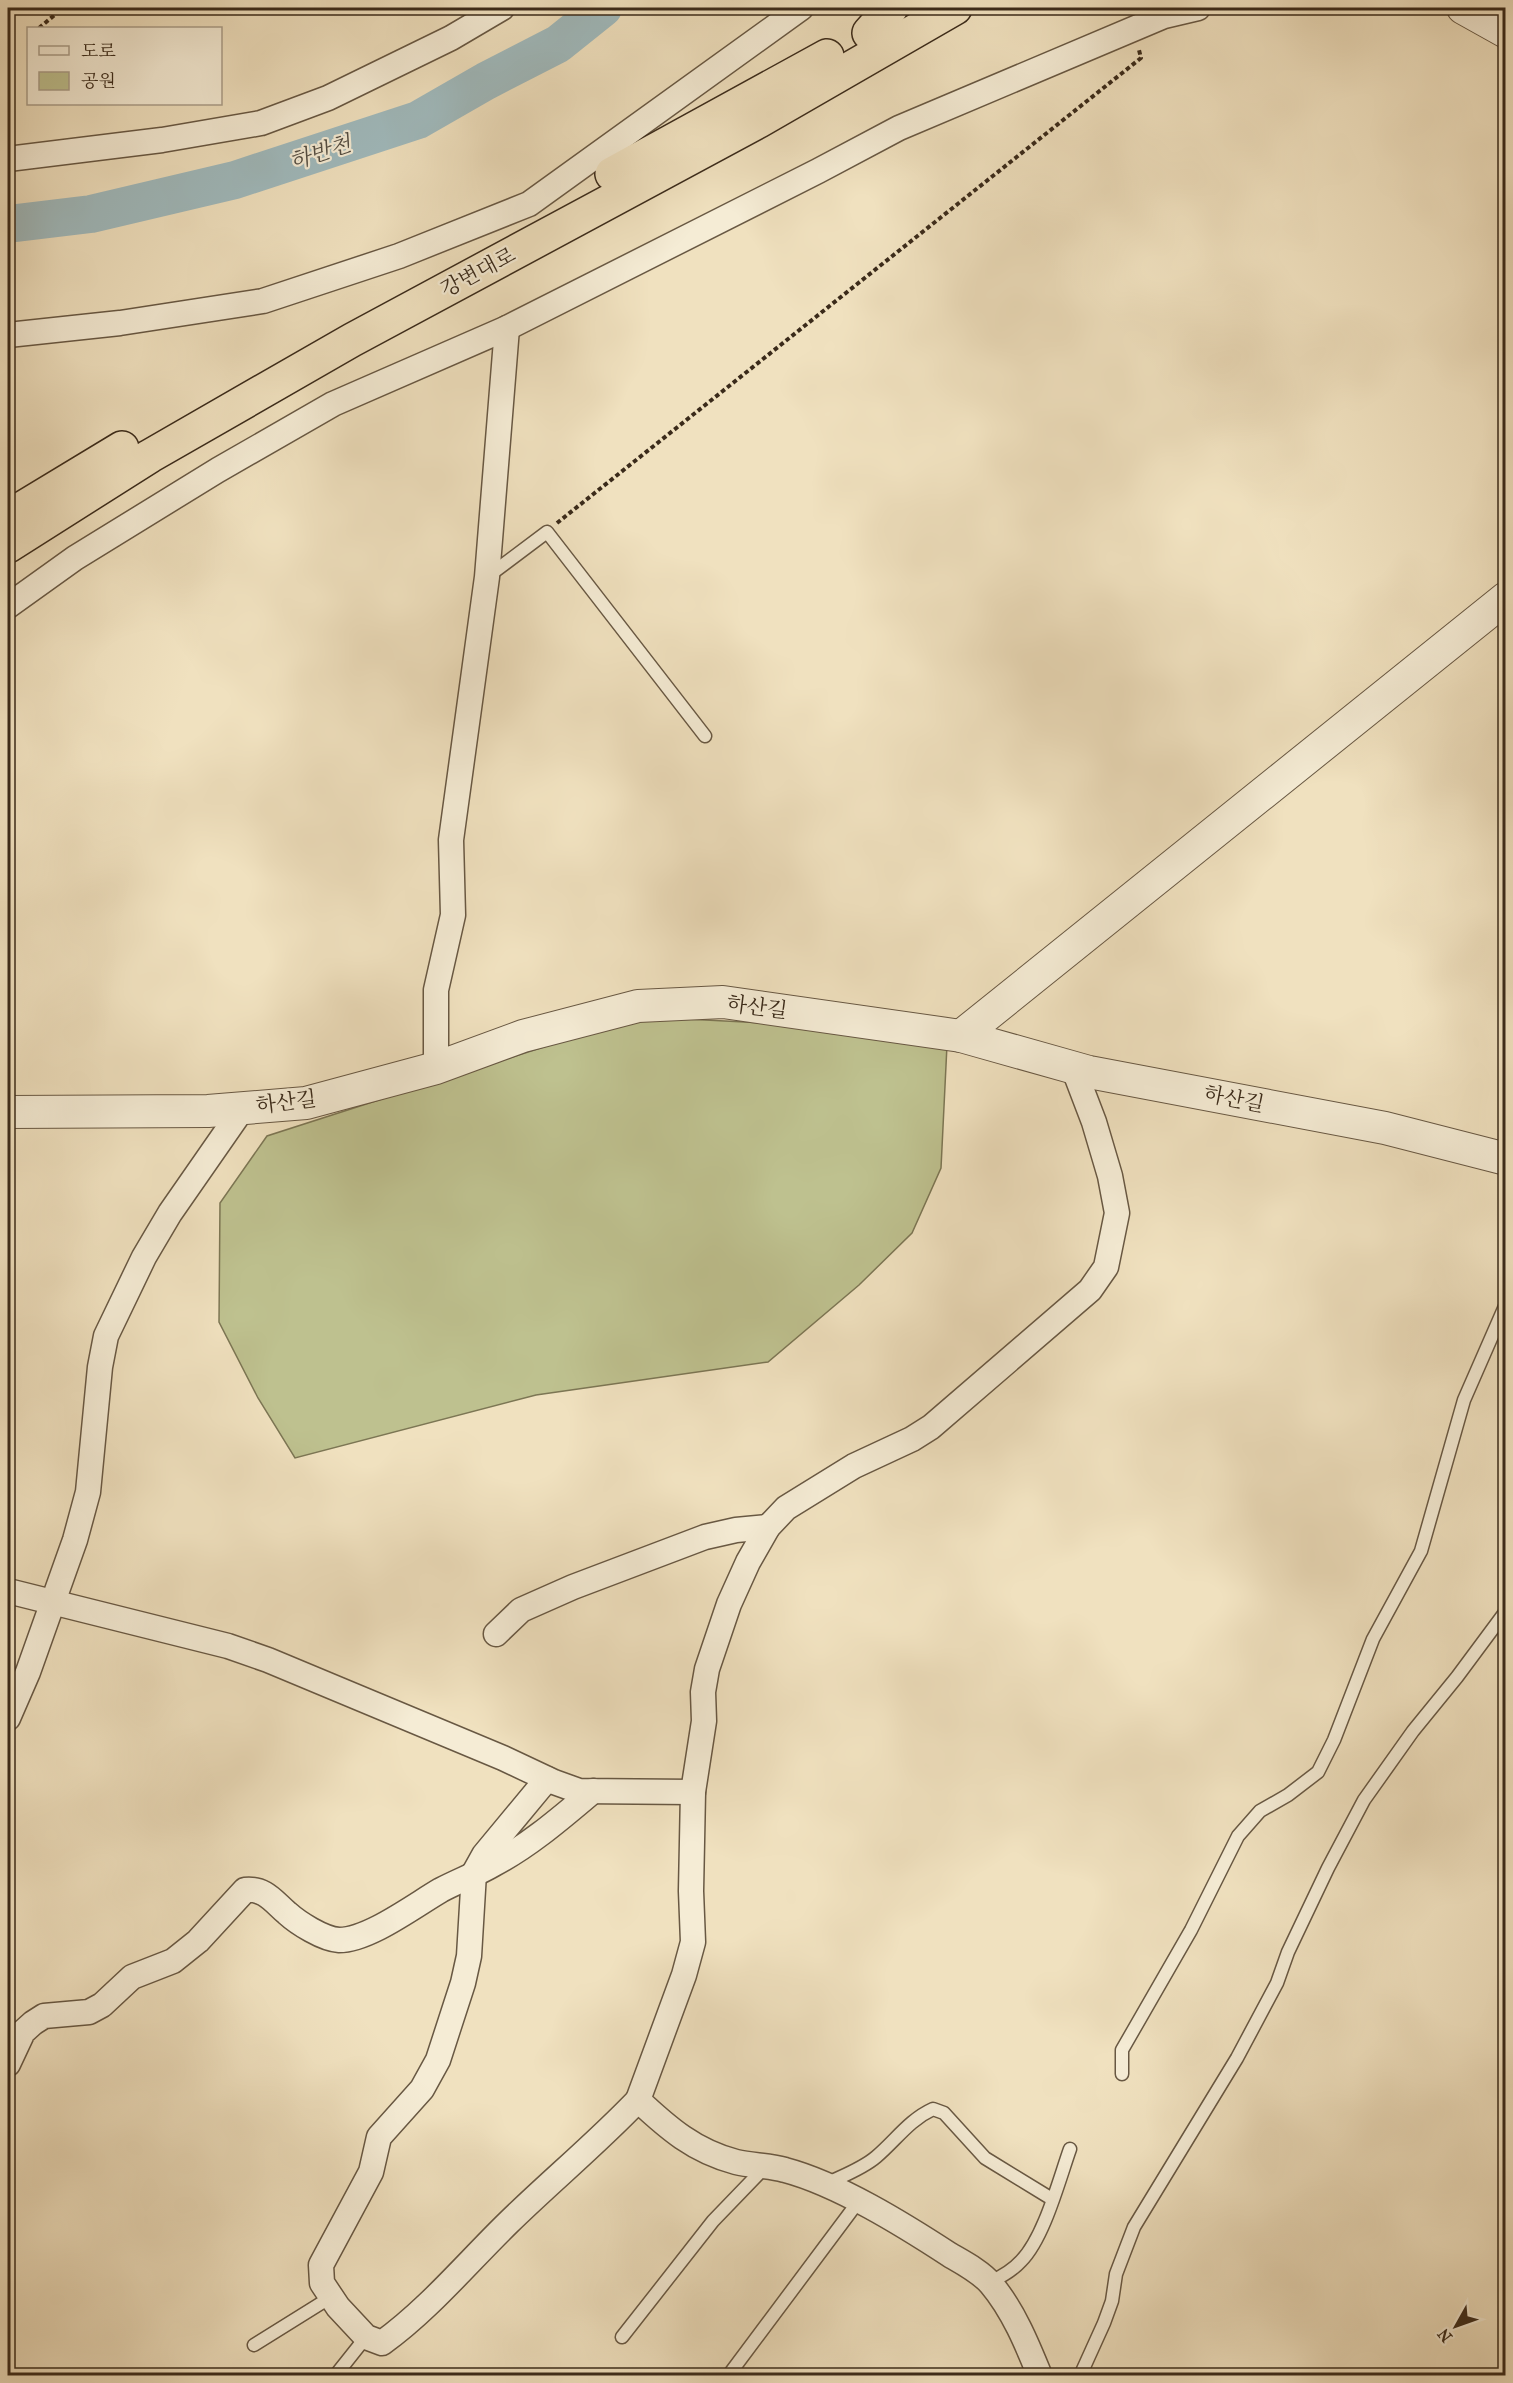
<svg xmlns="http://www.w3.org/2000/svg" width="1513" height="2383" viewBox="0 0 1513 2383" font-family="'IM FELL French Canon','Noto Serif KR',serif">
<rect width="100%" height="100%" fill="#f0e1bf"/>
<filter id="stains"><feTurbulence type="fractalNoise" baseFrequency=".00333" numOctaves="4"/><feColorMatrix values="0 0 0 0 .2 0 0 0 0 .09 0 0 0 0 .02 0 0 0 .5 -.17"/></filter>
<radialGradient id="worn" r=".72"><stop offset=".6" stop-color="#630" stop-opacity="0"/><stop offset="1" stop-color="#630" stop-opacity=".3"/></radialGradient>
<polygon fill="#bec18f" stroke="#7c7654" stroke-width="1.5" points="647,1017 786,1024 947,1045 941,1168 912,1233 859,1285 768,1362 536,1395 295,1458 258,1398 219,1322 220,1203 267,1136 553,1044"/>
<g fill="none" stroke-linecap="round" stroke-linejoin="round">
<polyline stroke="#a0babd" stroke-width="38" points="8,224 91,214 235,180 418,120 486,81 558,44 603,8"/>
<g stroke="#685843" stroke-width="15">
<g id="service">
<polyline points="487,577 547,532 705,736"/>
<polyline points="1122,2074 1122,2050 1191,1930 1238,1836 1260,1811 1288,1795 1318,1772 1334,1740 1373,1639 1421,1551 1464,1400 1506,1304"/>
<path d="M826 2184C842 2176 862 2169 876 2157 896 2140 909 2120 933 2109L944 2113 985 2158 1052 2199"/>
<path d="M990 2282C1001 2277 1012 2271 1021 2261 1044 2238 1059 2180 1070 2149"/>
<polyline points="622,2337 713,2221 766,2166"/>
<polyline points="254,2345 331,2297"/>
<polyline points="335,2376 366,2337"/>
<polyline points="728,2376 858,2202"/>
<polyline points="1080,2376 1104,2323 1112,2301 1116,2274 1134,2227 1237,2058 1277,1983 1288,1952 1328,1868 1364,1800 1413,1731 1457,1677 1506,1611"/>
</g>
</g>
<g stroke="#685843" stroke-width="27">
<g id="minor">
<polyline points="8,159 162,140 261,123 328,98 451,38 502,8"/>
<polyline points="8,335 120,323 263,301 399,256 529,204 801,8"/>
<polyline points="8,606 75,558 218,470 333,404 507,328 818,171 899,128 1164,16 1198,8"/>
<polyline points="436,1068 436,990 453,915 451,840 487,577 507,328"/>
<polyline points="8,1591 228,1646 268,1660 503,1758 554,1782 579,1791 693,1792"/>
<polyline points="496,1634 521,1610 573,1587 705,1537 736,1530 768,1527"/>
<polyline points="8,1718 28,1672 75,1540 88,1492 100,1367 106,1336 144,1257 170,1213 243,1108"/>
<path d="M547 1779 484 1855 474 1873 469 1956 463 1983 438 2060 422 2089 379 2137 371 2172 321 2265 322 2283 338 2307 366 2337 382 2343C428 2310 467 2263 508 2223 551 2181 597 2143 638 2100"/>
<path d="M8 2064 23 2032 33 2023 44 2016 89 2012 102 2005 132 1977 173 1961 198 1941 245 1890C265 1888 273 1901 287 1913 298 1923 323 1939 339 1940 369 1940 415 1905 441 1890 458 1881 477 1874 494 1864 530 1845 562 1817 593 1791"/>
<path d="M1040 2376C1027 2344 1013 2310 991 2284 981 2272 964 2263 950 2255 904 2225 838 2184 785 2170 769 2165 752 2166 736 2162 694 2151 668 2128 638 2100L684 1975 693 1942 691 1891 693 1792 704 1721 703 1692 707 1669 729 1604 748 1562 768 1527 786 1508 854 1466 912 1439 931 1427 1090 1290 1106 1267 1117 1213 1110 1176 1094 1122 1073 1067"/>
</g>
</g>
<g stroke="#685843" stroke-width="34">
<g id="tertiary">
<polyline points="1463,8 1506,32"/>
<polyline points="961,1036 1506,598"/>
<polyline points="8,1112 208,1111 306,1103 436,1068 523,1036 638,1006 723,1002 961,1036 1089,1072 1385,1128 1506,1159"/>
</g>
</g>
<g stroke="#3a2a1a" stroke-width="36">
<g id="trunk">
<polyline points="869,33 891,8"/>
<polyline points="612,174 827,56"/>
<polyline points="8,517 122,448"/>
<polyline points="8,546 150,456 352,340 759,121 955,8"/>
</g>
</g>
<g stroke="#3a2a1a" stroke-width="4" stroke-dasharray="4.5 3" stroke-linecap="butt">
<polyline points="39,28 63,8"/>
<polyline points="557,523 1141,58 1139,50"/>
</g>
<use href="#service" stroke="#f5ecd5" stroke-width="12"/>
<use href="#minor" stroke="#f5ecd5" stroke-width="24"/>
<use href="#tertiary" stroke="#f5ecd5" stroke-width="32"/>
<use href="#trunk" stroke="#f0e1bf" stroke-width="33"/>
</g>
<g text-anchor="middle" stroke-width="4.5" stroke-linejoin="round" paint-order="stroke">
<g font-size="21" fill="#3a2a1a" stroke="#f5ecd5">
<text transform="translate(478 272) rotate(-28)" y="7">강변대로</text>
<text transform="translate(757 1007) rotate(7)" y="7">하산길</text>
<text transform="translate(1234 1099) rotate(11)" y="7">하산길</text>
<text transform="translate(286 1102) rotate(-7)" y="7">하산길</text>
</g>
<g font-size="22" font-style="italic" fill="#544e43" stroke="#f5ecd5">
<text transform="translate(320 152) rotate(-18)" y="8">하반천</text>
</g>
</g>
<rect width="1513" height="2383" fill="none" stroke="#f0e1bf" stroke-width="30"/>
<rect x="9" y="9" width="1495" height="2365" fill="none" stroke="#3a2a1a" stroke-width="3"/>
<rect x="15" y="15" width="1483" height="2353" fill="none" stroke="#3a2a1a" stroke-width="1.5"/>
<rect x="27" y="27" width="195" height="78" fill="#f5ecd5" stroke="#aa9e8a" stroke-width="1.5"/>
<rect x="39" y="46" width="30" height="9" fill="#f5ecd5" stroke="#aa9e8a" stroke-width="1.5"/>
<text x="81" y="57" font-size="18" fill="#3a2a1a">도로</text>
<rect x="39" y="72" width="30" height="18" fill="#bec18f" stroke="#aa9e8a" stroke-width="1.5"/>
<text x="81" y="87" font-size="18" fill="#3a2a1a">공원</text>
<g transform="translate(1456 2326) rotate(230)" stroke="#f5ecd5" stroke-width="4.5" paint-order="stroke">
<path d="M0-4.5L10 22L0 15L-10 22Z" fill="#3a2a1a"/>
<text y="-9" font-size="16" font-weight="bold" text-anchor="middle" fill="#3a2a1a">N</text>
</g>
<rect width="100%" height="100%" filter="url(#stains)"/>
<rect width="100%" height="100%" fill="url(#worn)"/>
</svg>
